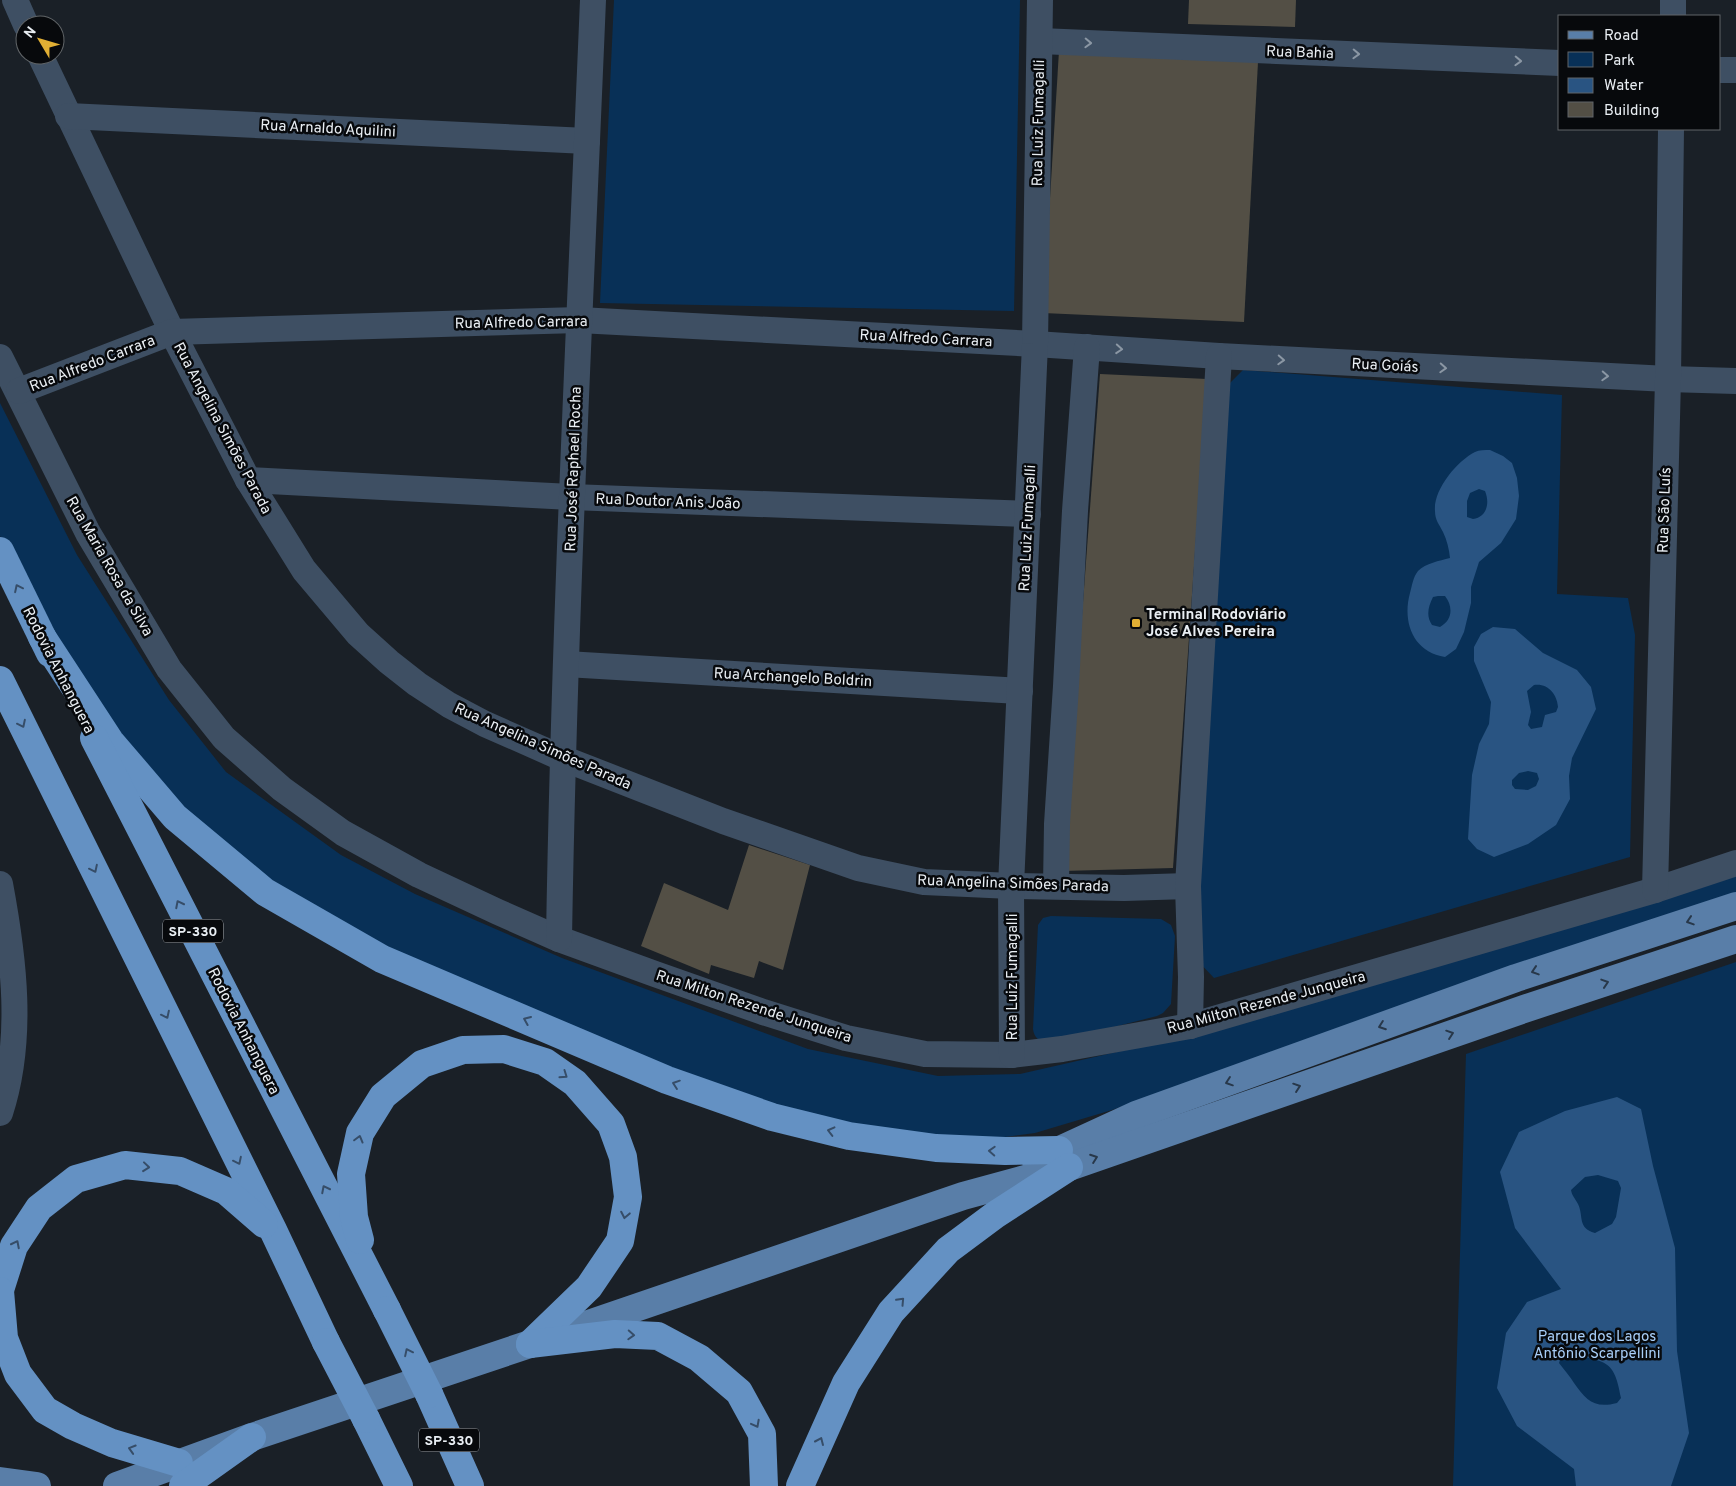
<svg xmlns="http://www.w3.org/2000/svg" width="1736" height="1486" viewBox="0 0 1736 1486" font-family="Overpass,sans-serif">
<rect width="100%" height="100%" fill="#1a2027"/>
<g fill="#083057">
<polygon points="614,0 1020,0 1014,311 600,303"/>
<polygon points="1243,370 1562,395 1557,594 1628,598 1635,635 1630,857 1214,978 1195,958 1226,387"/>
<polygon points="0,403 77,555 169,700 226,772 341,855 415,894 562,958 808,1049 938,1076 1020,1074 1191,1035 1736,872 1736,897 1388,1011 1112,1110 1035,1133 976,1141 854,1126 711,1089 387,952 267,883 180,813 49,640 0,536"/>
<path d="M1051 916 1161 919 1171 925 1175 936 1171 1004 1163 1013 1157 1016 1047 1044C1039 1040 1034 1038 1033 1029L1038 925 1043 918Z"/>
<polygon points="1736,962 1736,1486 1453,1486 1466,1054"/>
</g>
<g fill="#295482" fill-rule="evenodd">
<path d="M1490 450 1503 456 1512 463 1517 478 1519 496 1516 519 1501 543 1479 562 1471 587V603L1464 632 1456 649 1445 657C1413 652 1402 622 1410 593 1412 586 1413 577 1418 571 1426 563 1439 561 1450 558 1449 549 1447 540 1443 532 1439 524 1435 520 1435 511 1433 490 1457 461 1475 452 1479 450 1485 450 1490 450ZM1479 489 1485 491C1490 503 1487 517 1473 519L1467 517V501L1470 493ZM1438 596H1445C1453 606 1453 620 1440 627L1432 625C1426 616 1428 607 1433 597Z"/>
<path d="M1493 627 1515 629 1543 653 1577 670 1591 687 1596 709 1572 758 1569 776 1570 799 1556 825 1528 844 1494 857 1477 849 1468 839 1472 775 1479 744 1489 724 1491 702 1474 661V647L1481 634ZM1534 685C1548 683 1557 694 1558 707L1556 712 1545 715 1542 727 1531 729 1528 725 1531 712 1527 691ZM1528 771 1537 773 1539 779 1536 786 1528 790 1515 789 1512 785V780L1519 773Z"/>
<path d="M1617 1097 1641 1109 1653 1166 1675 1248 1677 1351 1689 1433 1671 1486H1576L1574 1469 1517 1426 1497 1388 1506 1333 1527 1302 1561 1289 1515 1228 1500 1172 1519 1132 1565 1111ZM1598 1175 1618 1181 1621 1188 1616 1217 1612 1224 1595 1233C1577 1228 1584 1216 1578 1204 1575 1198 1572 1196 1571 1190L1585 1177ZM1566 1352C1602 1364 1614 1354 1621 1398L1617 1403C1594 1409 1586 1400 1574 1383 1570 1376 1564 1370 1559 1363L1561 1357Z"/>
</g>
<g fill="#534f45">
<polygon points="1189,0 1296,0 1295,27 1188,24"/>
<polygon points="1059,51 1258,62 1244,322 1043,313"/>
<polygon points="1100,374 1207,379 1173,868 1063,871"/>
<polygon points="749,845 810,865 783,970 759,961 754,978 711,965 709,974 641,946 664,883 728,910"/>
</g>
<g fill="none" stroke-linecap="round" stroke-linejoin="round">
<g stroke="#3e4f63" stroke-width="26">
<polyline points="15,0 26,25"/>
<polyline points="1673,16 1673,0"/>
<polyline points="1040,41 1560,63"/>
<polyline points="40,55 172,332 248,480 304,570 358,634 389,662 417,684 449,705 485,724 562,758 723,821 858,868 924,882 1011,886 1124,888 1188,886"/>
<polyline points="1720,70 1736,70"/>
<polyline points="68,116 587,141"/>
<polyline points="0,357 88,533 169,669 224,738 282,789 343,833 419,875 498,912 559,939 655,974 763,1012 846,1038 925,1054 1012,1055 1062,1049 1190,1026 1655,890 1736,863"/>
<polyline points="19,391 172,332 579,320 1035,344 1219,356 1668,379 1736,381"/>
<polyline points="248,480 571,497 1028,514"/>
<polyline points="566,664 1020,691"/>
<path d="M0 884C14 959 24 1039 0 1113"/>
<polyline points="1056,886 1057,824 1066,686 1075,511 1087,347"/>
<polyline points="1655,890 1668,379 1671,129"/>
<path d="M559 939C564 626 580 313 593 0"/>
<polyline points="1190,1026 1191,977 1188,886 1219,356"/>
<polyline points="1012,1055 1011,886 1035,344 1040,0"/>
</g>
<g stroke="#597ea8" stroke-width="28">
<polyline points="1036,1161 1136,1115 1516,978 1736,906"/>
<polyline points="0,1481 37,1486"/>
<polyline points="117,1486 252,1437 530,1344 963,1196 1069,1167 1524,1009 1736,939"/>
</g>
<g stroke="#6491c3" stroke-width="28">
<polyline points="0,551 50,653"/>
<polyline points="42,637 110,741 175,817 265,892 382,959 667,1080 772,1117 849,1136 936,1148 1005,1151 1059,1150"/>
<polyline points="0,680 273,1230 326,1342"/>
<polyline points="94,738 387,1310"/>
<polyline points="360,1240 354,1217 351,1174 360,1133 383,1096 422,1064 463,1050 504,1049 545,1062 575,1083 611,1124 623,1157 628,1197 620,1241 589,1287 530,1344"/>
<polyline points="0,1290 14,1246 39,1208 76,1179 125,1165 180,1171 226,1191 264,1224"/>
<polyline points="0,1291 4,1338 18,1374 45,1410 73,1426 112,1443 179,1463"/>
<polyline points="530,1344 615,1334 658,1336 699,1358 739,1392 762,1434 764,1486"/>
<polyline points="429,1394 470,1486"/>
<polyline points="366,1419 399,1486"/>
<polyline points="183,1486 252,1437"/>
<polyline points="800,1486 846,1383 891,1312 948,1250 995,1215 1069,1167"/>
</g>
<g stroke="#6491c3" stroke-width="28">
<polyline points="387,1310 429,1394"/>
<polyline points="326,1342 366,1419"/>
</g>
</g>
<defs><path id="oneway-chevron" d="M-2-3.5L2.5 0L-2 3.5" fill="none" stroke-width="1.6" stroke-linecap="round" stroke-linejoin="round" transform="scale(1.25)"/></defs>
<g stroke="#8b97a4">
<use href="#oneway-chevron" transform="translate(1088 43) rotate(2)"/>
<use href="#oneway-chevron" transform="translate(1356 54) rotate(2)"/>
<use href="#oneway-chevron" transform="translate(1518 61) rotate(2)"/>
<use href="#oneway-chevron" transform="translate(1119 349) rotate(4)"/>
<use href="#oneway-chevron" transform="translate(1281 360) rotate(3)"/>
<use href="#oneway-chevron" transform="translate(1443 368) rotate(3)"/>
<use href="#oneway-chevron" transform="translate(1605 376) rotate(3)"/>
</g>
<g stroke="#364d68">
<use href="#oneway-chevron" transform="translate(18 588) rotate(-116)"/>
<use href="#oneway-chevron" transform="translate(22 724) rotate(64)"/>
<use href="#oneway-chevron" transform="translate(94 869) rotate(64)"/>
<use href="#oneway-chevron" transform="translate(179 904) rotate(-117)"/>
<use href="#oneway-chevron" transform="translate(166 1015) rotate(64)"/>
<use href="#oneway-chevron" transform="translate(527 1020) rotate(-157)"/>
<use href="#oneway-chevron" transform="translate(564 1075) rotate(35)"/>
<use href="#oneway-chevron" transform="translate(676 1084) rotate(-161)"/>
<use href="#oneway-chevron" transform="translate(831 1131) rotate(-166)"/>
<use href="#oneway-chevron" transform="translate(359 1139) rotate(-75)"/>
<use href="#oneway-chevron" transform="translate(992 1151) rotate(-177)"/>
<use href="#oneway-chevron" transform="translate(238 1161) rotate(64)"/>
<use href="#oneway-chevron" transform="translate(146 1167) rotate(6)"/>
<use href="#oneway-chevron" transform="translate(325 1189) rotate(-117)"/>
<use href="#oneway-chevron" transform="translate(625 1215) rotate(101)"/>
<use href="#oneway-chevron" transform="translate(16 1244) rotate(-63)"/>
<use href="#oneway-chevron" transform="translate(901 1301) rotate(-47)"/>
<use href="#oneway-chevron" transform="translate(631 1335) rotate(3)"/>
<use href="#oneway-chevron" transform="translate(408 1352) rotate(-116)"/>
<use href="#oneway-chevron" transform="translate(756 1424) rotate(62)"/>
<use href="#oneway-chevron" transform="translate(820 1441) rotate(-66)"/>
<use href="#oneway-chevron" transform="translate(132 1449) rotate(-163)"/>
</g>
<g stroke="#28384a">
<use href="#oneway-chevron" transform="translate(1690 921) rotate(162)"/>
<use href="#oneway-chevron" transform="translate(1535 971) rotate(162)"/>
<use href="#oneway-chevron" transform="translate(1605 983) rotate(-18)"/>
<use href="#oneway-chevron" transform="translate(1382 1026) rotate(160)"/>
<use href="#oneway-chevron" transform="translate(1450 1034) rotate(-19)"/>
<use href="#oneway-chevron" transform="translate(1229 1082) rotate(161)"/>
<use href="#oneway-chevron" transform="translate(1297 1087) rotate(-19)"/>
<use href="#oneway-chevron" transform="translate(1094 1158) rotate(-20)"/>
</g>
<rect fill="#e1af34" stroke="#07090c" stroke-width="2" x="1131" y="618" width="10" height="10" rx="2.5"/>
<g text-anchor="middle" stroke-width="5" stroke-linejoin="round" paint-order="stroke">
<g fill="#07090c" stroke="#a5a9ae" stroke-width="1">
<rect x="163" y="919.5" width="60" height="23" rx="4"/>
<rect x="419" y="1428.5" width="60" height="23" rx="4"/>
</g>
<g font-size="14" font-weight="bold" fill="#e9eef3">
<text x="193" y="936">SP-330</text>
<text x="449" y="1445">SP-330</text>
</g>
<g font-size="15" fill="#e9eef3" stroke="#07090c">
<text transform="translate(1300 52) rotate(2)" y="5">Rua Bahia</text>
<text transform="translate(1038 123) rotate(-89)" y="5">Rua Luiz Fumagalli</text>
<text transform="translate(328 128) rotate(3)" y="5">Rua Arnaldo Aquilini</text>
<text transform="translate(521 322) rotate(-1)" y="5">Rua Alfredo Carrara</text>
<text transform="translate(926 338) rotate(3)" y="5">Rua Alfredo Carrara</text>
<text transform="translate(92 363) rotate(-21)" y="5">Rua Alfredo Carrara</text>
<text transform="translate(1385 365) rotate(3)" y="5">Rua Goiás</text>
<text transform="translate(223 428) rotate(62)" y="5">Rua Angelina Simões Parada</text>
<text transform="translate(573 469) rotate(-88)" y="5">Rua José Raphael Rocha</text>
<text transform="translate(668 501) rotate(2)" y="5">Rua Doutor Anis João</text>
<text transform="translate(1664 510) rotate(-88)" y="5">Rua São Luís</text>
<text transform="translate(1027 528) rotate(-87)" y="5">Rua Luiz Fumagalli</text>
<text transform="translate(110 566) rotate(60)" y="5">Rua Maria Rosa da Silva</text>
<text transform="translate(59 670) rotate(63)" y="5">Rodovia Anhanguera</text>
<text transform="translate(793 677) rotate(3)" y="5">Rua Archangelo Boldrin</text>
<text transform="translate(543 746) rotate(24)" y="5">Rua Angelina Simões Parada</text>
<text transform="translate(1013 883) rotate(2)" y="5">Rua Angelina Simões Parada</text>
<text transform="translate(1012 977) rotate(-90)" y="5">Rua Luiz Fumagalli</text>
<text transform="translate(1266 1002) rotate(-15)" y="5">Rua Milton Rezende Junqueira</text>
<text transform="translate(754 1006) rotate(18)" y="5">Rua Milton Rezende Junqueira</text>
<text transform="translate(244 1031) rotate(63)" y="5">Rodovia Anhanguera</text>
</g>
<g font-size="15" font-weight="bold" fill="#e9eef3" stroke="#07090c" text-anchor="start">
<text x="1146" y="619">Terminal Rodoviário<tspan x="1146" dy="17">José Alves Pereira</tspan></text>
</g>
<g font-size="15" fill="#a8cef8" stroke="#07090c">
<text x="1597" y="1341">Parque dos Lagos<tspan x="1597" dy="17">Antônio Scarpellini</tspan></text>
</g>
</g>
<rect x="1558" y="15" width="162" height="115" fill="#07090c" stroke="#616568"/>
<rect x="1568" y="31" width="25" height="8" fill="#597ea8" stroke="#616568"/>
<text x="1604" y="40" font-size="15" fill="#e9eef3">Road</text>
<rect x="1568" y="52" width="25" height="15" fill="#083057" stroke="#616568"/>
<text x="1604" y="65" font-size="15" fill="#e9eef3">Park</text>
<rect x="1568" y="78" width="25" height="15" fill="#295482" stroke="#616568"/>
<text x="1604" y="90" font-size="15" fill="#e9eef3">Water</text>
<rect x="1568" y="102" width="25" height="15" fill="#534f45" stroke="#616568"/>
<text x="1604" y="115" font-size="15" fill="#e9eef3">Building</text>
<g transform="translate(40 40) rotate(308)"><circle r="24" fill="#07090c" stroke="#616568"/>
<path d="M0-4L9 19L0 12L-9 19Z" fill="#e1af34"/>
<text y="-8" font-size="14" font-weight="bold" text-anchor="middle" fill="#e9eef3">N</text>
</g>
</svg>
